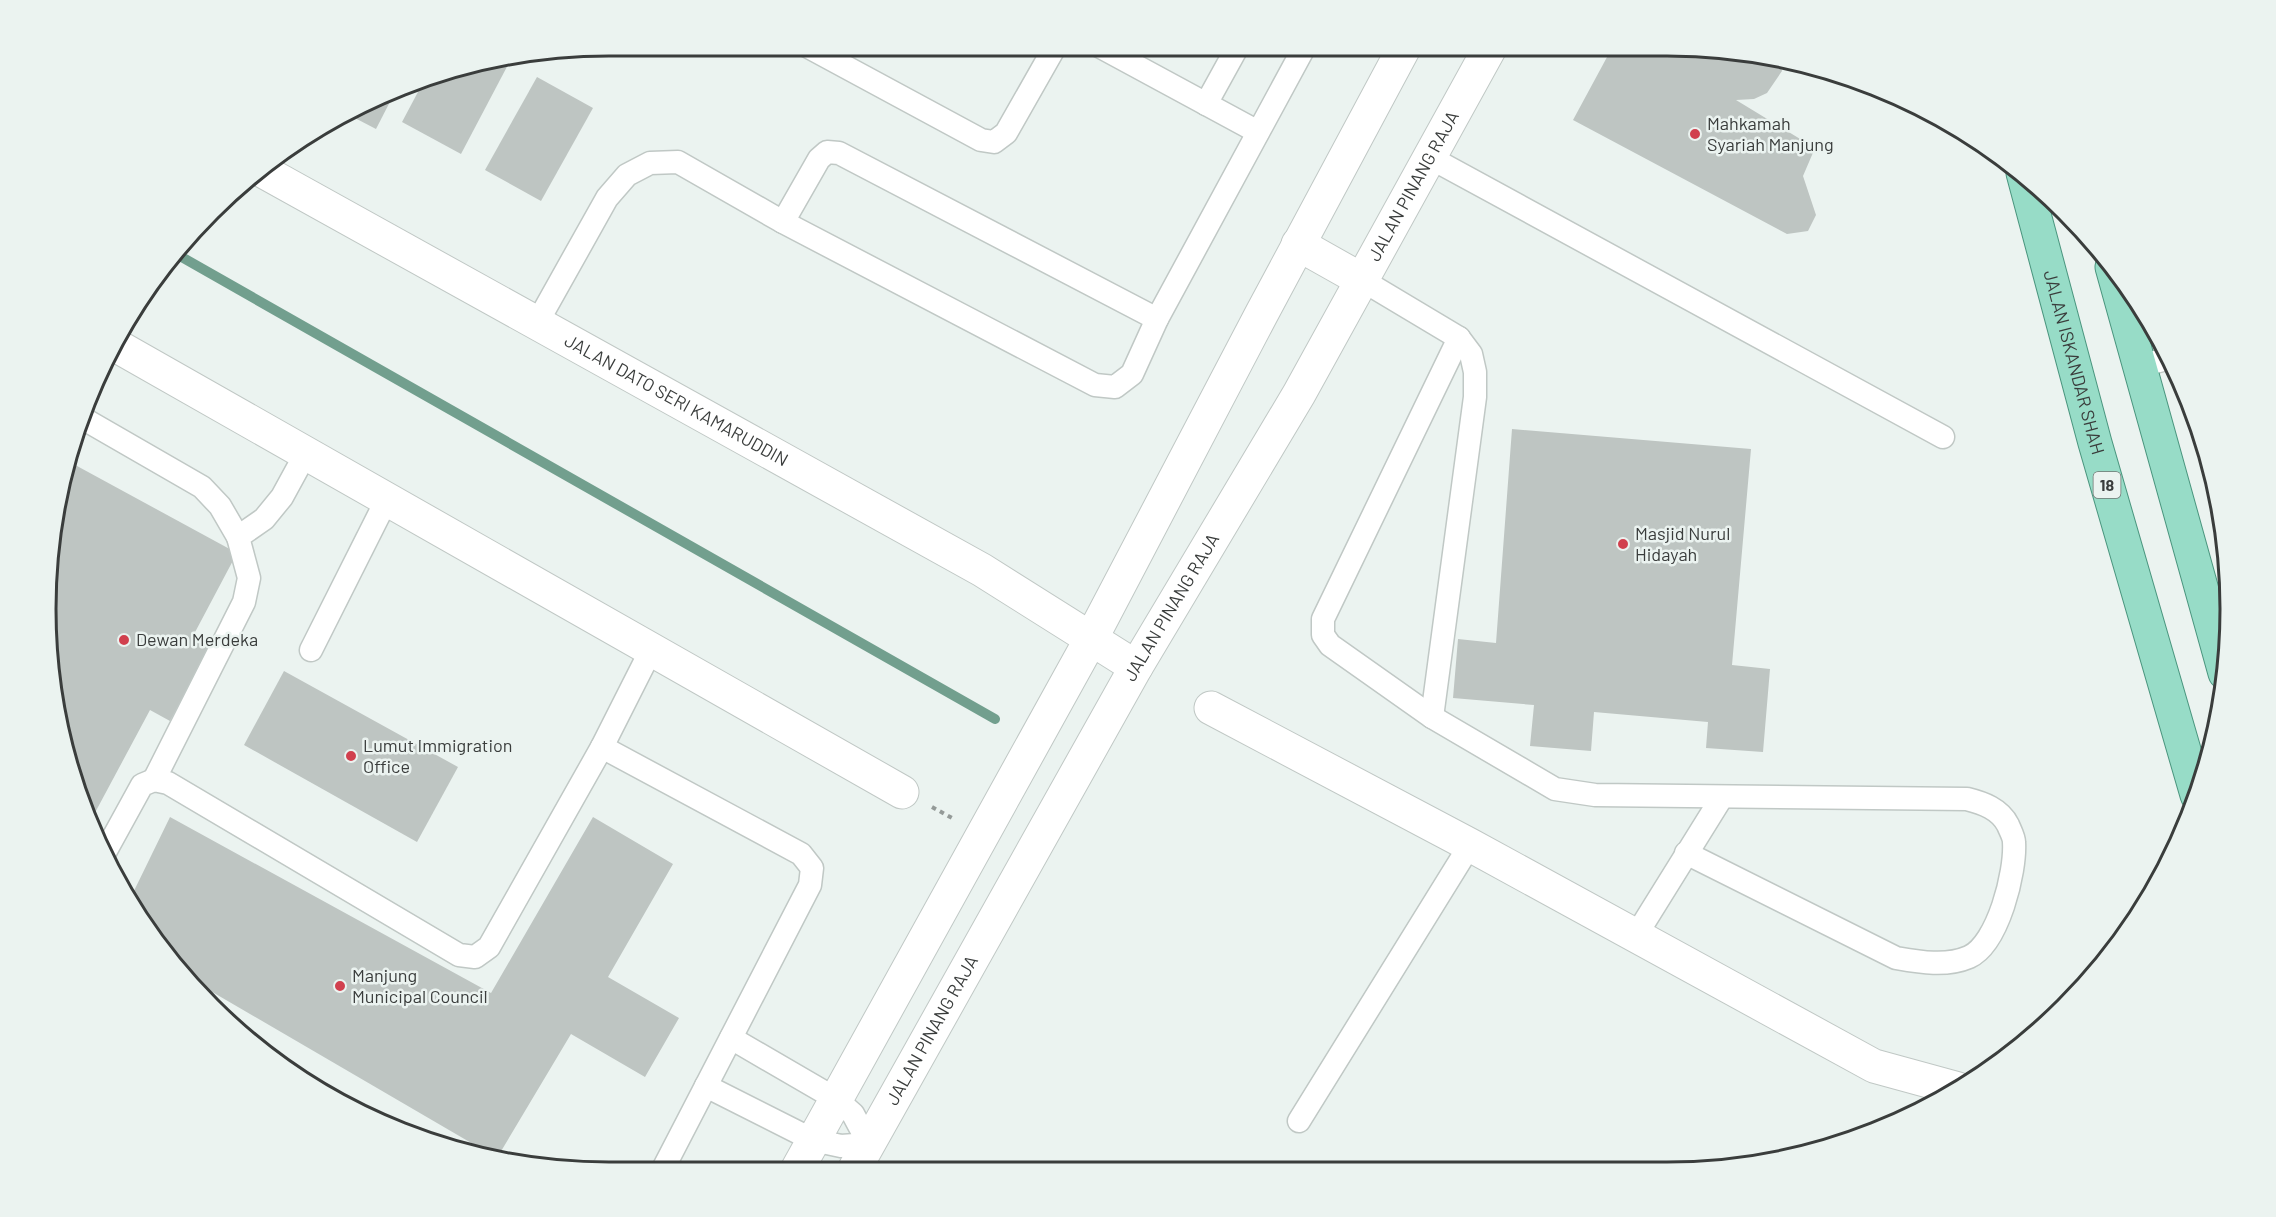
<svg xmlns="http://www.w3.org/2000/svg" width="2276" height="1217" viewBox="0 0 2276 1217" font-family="Barlow,sans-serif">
<rect width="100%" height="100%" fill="#ebf3f0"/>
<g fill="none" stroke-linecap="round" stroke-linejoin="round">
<polyline stroke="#729f8e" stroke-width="10" points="178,255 995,719"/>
</g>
<g fill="#bec5c2">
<polygon points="1613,46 1704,46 1779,59 1782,71 1767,93 1754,99 1736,100 1815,148 1803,176 1816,215 1808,231 1787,234 1573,120"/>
<polygon points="510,61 461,154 402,122 427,75"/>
<polygon points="537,77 593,108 541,201 485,170"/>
<polygon points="395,92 376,129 351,116"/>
<polygon points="1512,429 1751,449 1732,665 1770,669 1763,752 1706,748 1708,722 1594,712 1591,751 1530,746 1534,705 1453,698 1458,639 1496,643"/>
<polygon points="66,460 237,553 193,636 211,645 170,721 150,710 90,822 64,754 46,646"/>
<polygon points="284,671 458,767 417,842 244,745"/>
<polygon points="170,817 491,993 593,817 673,864 608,977 679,1018 645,1077 571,1034 497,1158 190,979 131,897"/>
</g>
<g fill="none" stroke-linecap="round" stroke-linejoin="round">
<g stroke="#c0c8c5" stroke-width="25">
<g id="service">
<polyline points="805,45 981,140 994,142 1006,133 1056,45"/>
<polyline points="1099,46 1258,132"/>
<polyline points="1206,104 1238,46"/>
<polyline points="1429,157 1943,437"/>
<polyline points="783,222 819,159 827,152 839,153 1157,319"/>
<polyline points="1362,280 1459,338 1471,354 1475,372 1475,397 1432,717"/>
<polyline points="537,323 607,198 627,175 650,163 678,162 783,222 1095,385 1115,387 1132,374 1157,319 1305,46"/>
<path d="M1459 338 1323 619V635L1330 645 1432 717 1555 789 1595 795 1967 799C1983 803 2000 809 2008 825 2010 830 2014 837 2014 842 2016 872 1998 944 1969 957 1946 967 1919 962 1896 958L1686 853"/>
<polyline points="2140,366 2170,358"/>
<polyline points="84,419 202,487 220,506 238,537"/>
<polyline points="311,650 387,499"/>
<polyline points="602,747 801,854 812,868 810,885 662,1171"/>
<polyline points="154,780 244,602 249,578 238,537 264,519 282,497 306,453"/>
<polyline points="103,856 142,785 154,780 168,783 459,955 475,957 489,947 602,747 651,650"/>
<polyline points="1635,937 1722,797"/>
<polyline points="706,1086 813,1140 841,1146 869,1144 853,1114 836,1099 731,1038"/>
<polyline points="1299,1121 1470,845"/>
</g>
</g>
<g stroke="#c0c8c5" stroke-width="35">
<g id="minor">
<polyline points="117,346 902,792"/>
<polyline points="1211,708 1470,845 1874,1066 1958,1089"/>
</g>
</g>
<g stroke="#c0c8c5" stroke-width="35">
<g id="tertiary">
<path id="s1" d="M259 169 982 570 1136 667"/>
</g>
</g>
<g stroke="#c0c8c5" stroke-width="35">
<g id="secondary">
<polyline points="1298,244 1362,280"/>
<polyline points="797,1170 1091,639 1262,313 1405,46"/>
<path id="s2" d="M854 1170 1136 667 1299 394 1491 46"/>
</g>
</g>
<g stroke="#4a957e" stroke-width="35">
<g id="primary">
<path id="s3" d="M2023 173 2095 443 2197 795"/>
<polyline points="2112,267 2225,673"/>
</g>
</g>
<polyline stroke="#949a98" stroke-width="4" stroke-dasharray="4.5 4.5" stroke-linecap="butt" points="932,807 952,818"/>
<use href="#service" stroke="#fff" stroke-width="22"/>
<use href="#minor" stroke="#fff" stroke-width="33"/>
<use href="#tertiary" stroke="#fff" stroke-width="33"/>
<use href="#secondary" stroke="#fff" stroke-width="33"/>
<use href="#primary" stroke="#97dcc7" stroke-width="33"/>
</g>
<g fill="#d1404e" stroke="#ebf3f0" stroke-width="2">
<circle cx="1695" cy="134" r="6"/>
<circle cx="1623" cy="544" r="6"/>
<circle cx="124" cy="640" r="6"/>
<circle cx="351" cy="756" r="6"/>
<circle cx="340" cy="986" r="6"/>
</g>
<g text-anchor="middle" stroke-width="5" stroke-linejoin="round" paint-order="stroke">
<rect fill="#ebf3f0" stroke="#6f7472" stroke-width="1.5" x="2093.5" y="472" width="27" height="26" rx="4.5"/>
<g font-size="16" font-weight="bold" fill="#3a3d3c">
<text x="2107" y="491">18</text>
</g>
<g font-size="18" fill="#3a3d3c" stroke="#ebf3f0" text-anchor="start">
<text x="1707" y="130">Mahkamah<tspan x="1707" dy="21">Syariah Manjung</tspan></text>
<text x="1635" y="540">Masjid Nurul<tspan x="1635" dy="21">Hidayah</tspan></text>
<text x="136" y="646">Dewan Merdeka</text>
<text x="363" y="752">Lumut Immigration<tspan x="363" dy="21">Office</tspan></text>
<text x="352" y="982">Manjung<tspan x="352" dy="21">Municipal Council</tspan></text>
</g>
<g font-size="18" fill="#3a3d3c" stroke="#ebf3f0">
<text dy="6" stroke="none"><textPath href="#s2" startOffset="1132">JALAN PINANG RAJA</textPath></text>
<text dy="6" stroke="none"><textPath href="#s3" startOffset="196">JALAN ISKANDAR SHAH</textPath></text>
<text dy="6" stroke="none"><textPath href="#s1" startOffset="477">JALAN DATO SERI KAMARUDDIN</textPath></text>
<text dy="6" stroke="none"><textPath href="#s2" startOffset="646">JALAN PINANG RAJA</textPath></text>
<text dy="6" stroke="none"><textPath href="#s2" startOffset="160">JALAN PINANG RAJA</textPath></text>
</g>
</g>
<path d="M0 0H2276V1217H0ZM609 56H1667A553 553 0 0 1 2220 609V609A553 553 0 0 1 1667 1162H609A553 553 0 0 1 56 609V609A553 553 0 0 1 609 56Z" fill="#ebf3f0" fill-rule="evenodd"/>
<path fill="none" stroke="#3a3d3c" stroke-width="3" d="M609 56H1667A553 553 0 0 1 2220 609V609A553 553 0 0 1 1667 1162H609A553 553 0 0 1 56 609V609A553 553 0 0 1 609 56Z"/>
</svg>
